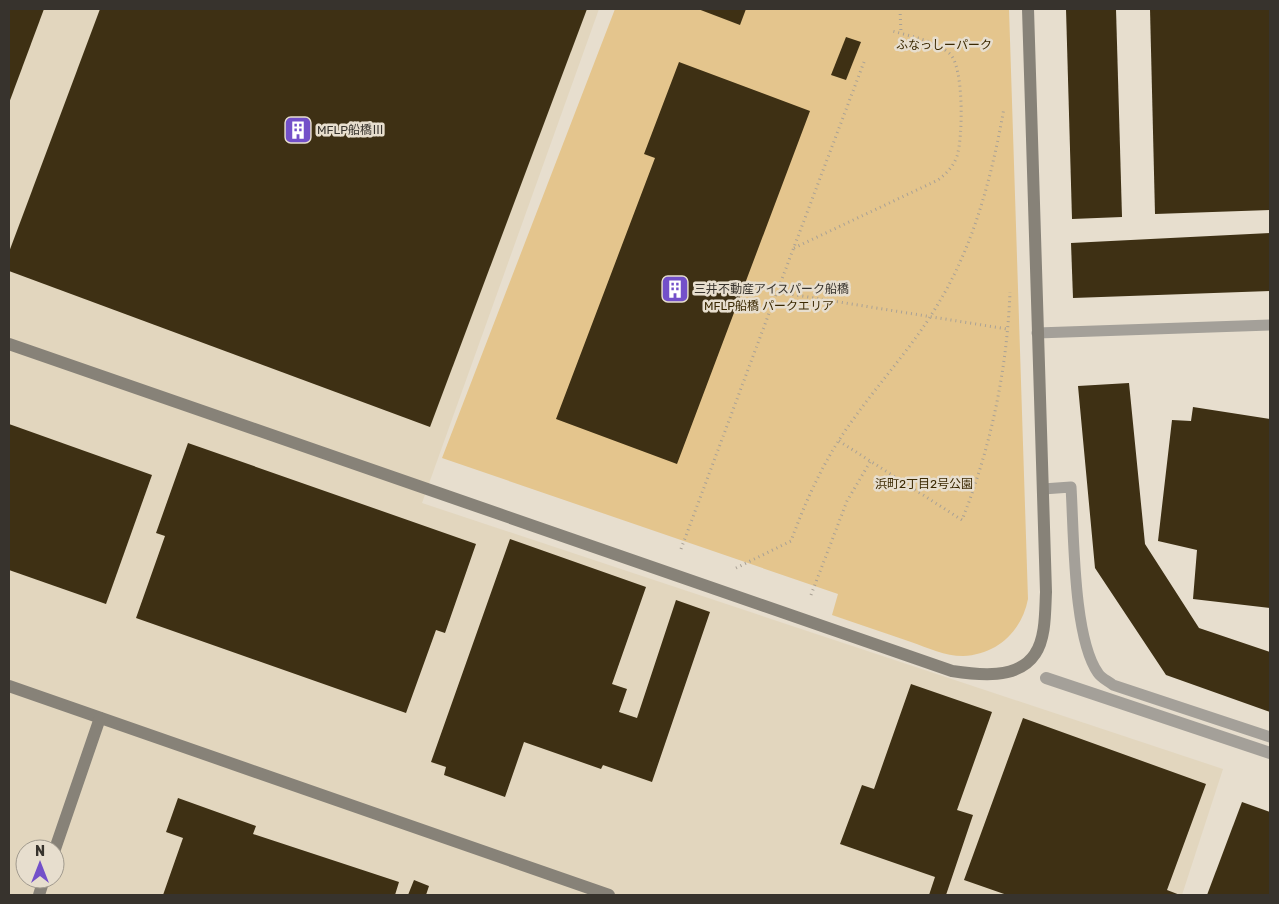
<svg xmlns="http://www.w3.org/2000/svg" width="1279" height="904" viewBox="0 0 1279 904" font-family="Rubik,'Noto Sans JP',sans-serif">
<rect width="100%" height="100%" fill="#e7dece"/>
<path fill="#e2d6be" fill-rule="evenodd" d="M9 9H599L422 503 1223 769 1182 895H9ZM25 849H55V879H25Z"/>
<path fill="#e4c58d" d="M615 9H1009L1028 599C1022 631 997 655 963 656 945 656 928 648 911 642 885 633 858 624 832 615L838 594 442 458Z"/>
<g fill="#3e3014">
<polygon points="9,9 44,9 9,103"/>
<polygon points="100,9 587,9 430,427 9,271 9,252"/>
<polygon points="698,9 746,9 740,25"/>
<polygon points="1066,9 1116,9 1122,217 1072,219"/>
<polygon points="1150,9 1270,9 1270,210 1155,214"/>
<polygon points="846,37 861,42 846,80 831,75"/>
<polygon points="679,62 810,111 677,464 556,419 655,158 644,154"/>
<polygon points="1270,233 1270,291 1073,298 1071,243"/>
<polygon points="1129,383 1145,544 1199,628 1270,652 1270,712 1166,675 1095,568 1078,386"/>
<polygon points="1193,407 1270,419 1270,608 1193,599 1197,550 1158,541 1172,420 1191,421"/>
<polygon points="9,424 152,475 106,604 9,570"/>
<polygon points="188,443 476,544 445,633 436,630 406,713 136,618 165,536 156,533"/>
<polygon points="510,539 646,587 612,684 627,689 619,712 637,718 676,600 710,612 652,782 603,765 601,769 524,742 505,797 444,775 446,767 431,762"/>
<polygon points="911,684 992,712 957,810 973,815 946,895 929,895 935,877 840,844 862,785 874,789"/>
<polygon points="1023,718 1206,784 1167,890 1180,895 1007,895 964,880"/>
<polygon points="178,798 256,826 253,834 399,882 395,895 163,895 183,838 166,832"/>
<polygon points="1242,802 1270,812 1270,895 1207,895"/>
<polygon points="414,880 429,886 426,895 408,895"/>
</g>
<g fill="none" stroke-linecap="round" stroke-linejoin="round">
<g stroke="#a9a195" stroke-width="3" stroke-dasharray="1 4" stroke-linecap="butt">
<polyline points="900,9 901,33"/>
<path d="M794 248 938 180C947 173 953 167 957 156 963 138 964 67 950 54 936 41 910 36 892 31"/>
<polyline points="777,292 864,62"/>
<path d="M839 441 962 520C991 447 1007 370 1010 292"/>
<polyline points="681,549 777,292 1007,329"/>
<path d="M736 568 791 541C807 497 827 454 855 417 882 379 914 345 938 304 974 245 992 176 1004 108"/>
<polyline points="811,595 847,501 870,462"/>
</g>
<g stroke="#a4a099" stroke-width="11">
<polyline points="1037,333 1270,325"/>
<path d="M1043 489 1071 487C1074 533 1073 638 1098 673 1101 678 1108 681 1113 685L1270 737"/>
</g>
<polyline stroke="#a4a099" stroke-width="12" points="1046,678 1270,753"/>
<g stroke="#878278" stroke-width="12">
<path d="M9 344 952 671C978 675 1018 680 1035 654 1046 638 1045 611 1046 592L1028 9"/>
<polyline points="9,686 609,895"/>
<polyline points="55,849 100,718"/>
<polyline points="39,895 44,879"/>
</g>
</g>
<defs>
<g id="building-square" transform="scale(1.4375)"><rect x="-9" y="-9" width="18" height="18" rx="4" fill="#7350c9" stroke="#e7dece"/><path d="M-4-6H4V6H1V3H-1V6H-4ZM-2.5-4.3h1.7v1.8h-1.7ZM.8-4.3h1.7v1.8H.8ZM-2.5-1h1.7V.8h-1.7ZM.8-1h1.7V.8H.8Z" fill="#fff"/></g>
</defs>
<g fill-rule="evenodd">
<use href="#building-square" x="298" y="130"/>
<use href="#building-square" x="675" y="289"/>
</g>
<g text-anchor="middle" stroke-width="5" stroke-linejoin="round" paint-order="stroke">
<g font-size="12" fill="#3b2902" stroke="#e7dece">
<text x="944" y="49">ふなっしーパーク</text>
<text x="769" y="310">MFLP船橋 パークエリア</text>
<text x="924" y="488">浜町2丁目2号公園</text>
</g>
<g font-size="12" fill="#37332d" stroke="#e7dece" text-anchor="start">
<text x="317" y="134">MFLP船橋Ⅲ</text>
<text x="694" y="293">三井不動産アイスパーク船橋</text>
</g>
</g>
<rect width="1279" height="904" fill="none" stroke="#37332d" stroke-width="20"/>
<g transform="translate(40 864)"><circle r="24" fill="#e7dece" stroke="#a19a8e"/>
<path d="M0-4L9 19L0 12L-9 19Z" fill="#7350c9"/>
<text y="-8" font-size="14" font-weight="bold" text-anchor="middle" fill="#37332d">N</text>
</g>
</svg>
